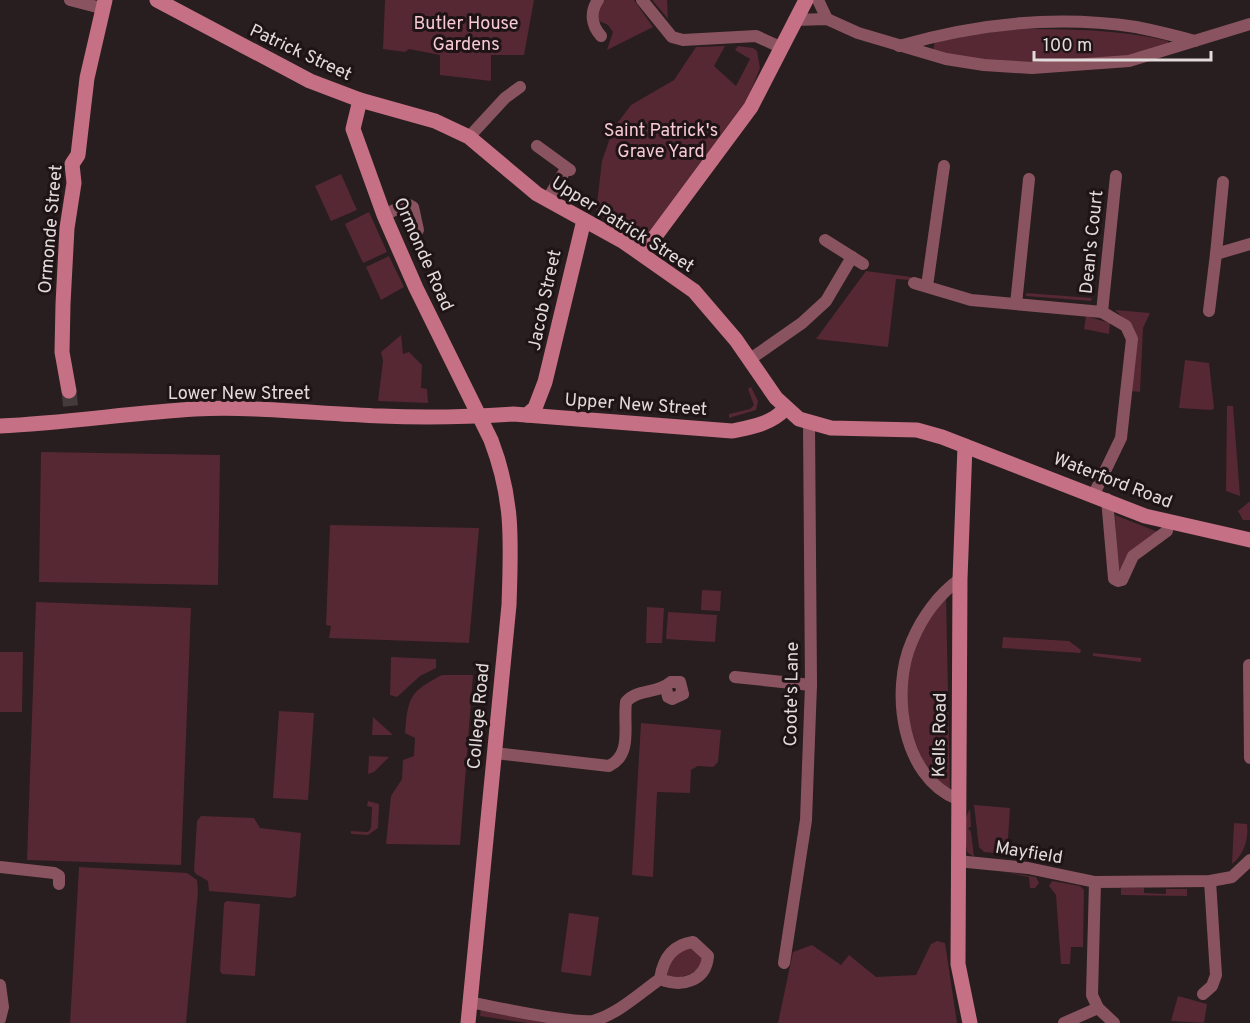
<svg xmlns="http://www.w3.org/2000/svg" width="1250" height="1023" viewBox="0 0 1250 1023" font-family="Overpass,sans-serif">
<rect width="100%" height="100%" fill="#281d1f"/>
<g fill="#552833">
<polygon points="385,0 534,0 524,55 491,55 491,81 440,75 440,55 409,49 405,52 383,49"/>
<polygon points="605,0 634,0 653,27 607,50 613,32 608,25 597,20 601,2"/>
<polygon points="652,0 667,0 668,19"/>
<path d="M1017 29C1068 29 1118 29 1168 41V48L1129 59 996 64 933 52 935 39Z"/>
<polygon points="725,46 714,66 736,86 750,59 735,50 738,46 753,48 757,51 760,68 748,98 640,244 596,212 602,161 613,129 631,105 674,80 696,47"/>
<polygon points="341,174 357,210 331,221 315,186"/>
<polygon points="369,212 387,252 363,263 345,224"/>
<polygon points="389,256 404,287 381,300 366,267"/>
<polygon points="866,271 911,277 911,280 896,279 888,347 816,339"/>
<polygon points="1026,293 1092,298 1091,301 1026,296"/>
<polygon points="1115,310 1150,313 1143,328 1140,392 1132,391 1134,328"/>
<polygon points="1086,316 1110,323 1109,334 1084,329"/>
<polygon points="401,335 403,354 409,352 422,365 421,388 427,389 428,403 378,401 383,361 381,352"/>
<polygon points="1185,360 1209,363 1214,408 1212,410 1179,408"/>
<polygon points="751,387 758,401 756,410 729,418 729,414 750,409 754,405 748,389"/>
<polygon points="1227,406 1233,406 1240,496 1226,491"/>
<polygon points="41,452 220,455 218,585 39,582"/>
<polygon points="1250,501 1250,520 1243,520 1238,511"/>
<polygon points="1115,515 1158,532 1122,571 1118,570"/>
<polygon points="330,525 479,528 469,643 329,638 331,626 326,625"/>
<polygon points="702,590 721,591 720,611 701,610"/>
<path d="M946 596 950 791C943 786 934 779 930 772 906 736 897 678 918 639 926 624 937 610 946 596Z"/>
<polygon points="36,602 191,608 181,865 27,860"/>
<polygon points="647,607 664,608 662,643 646,643"/>
<polygon points="668,612 717,615 715,642 666,639"/>
<polygon points="1003,637 1069,641 1081,650 1080,653 1002,648"/>
<polygon points="0,652 23,652 22,712 0,712"/>
<polygon points="1093,653 1141,658 1141,662 1093,656"/>
<polygon points="391,657 436,659 436,668 420,676 397,697 390,695"/>
<path d="M442 675H473L460 845 386 844 391 796 402 779 403 760 414 756 415 738 405 733C408 698 409 692 442 675Z"/>
<polygon points="279,711 314,713 308,800 273,798"/>
<polygon points="373,717 393,735 372,735"/>
<polygon points="641,723 721,730 718,762 713,767 698,766 691,770 690,793 657,792 653,877 632,875"/>
<polygon points="369,756 389,757 374,772 368,774"/>
<polygon points="368,801 379,804 378,828 368,835 351,834 351,831 368,832 371,828 372,807 367,806"/>
<polygon points="974,805 1010,808 1007,854 984,852 979,847"/>
<path d="M970 809 971 827 968 828 971 832 974 857 967 852C965 838 962 821 970 809Z"/>
<polygon points="201,816 254,818 260,828 301,833 296,896 291,898 209,891 208,881 196,874 194,871 197,821"/>
<path d="M1234 823 1247 824C1249 838 1244 855 1232 864Z"/>
<polygon points="79,867 187,873 197,880 198,891 186,1023 70,1023"/>
<polygon points="999,871 1036,877 1039,883 1035,888 1030,888 1029,877"/>
<polygon points="1052,881 1080,886 1084,890 1083,947 1071,947 1070,964 1061,964 1056,895 1049,886"/>
<polygon points="1121,888 1144,888 1144,893 1166,894 1166,889 1187,889 1187,896 1121,895"/>
<polygon points="227,901 260,904 255,976 222,974 220,971 224,903"/>
<polygon points="569,913 599,917 591,976 561,972"/>
<polygon points="937,941 945,943 957,1023 778,1023 793,952 812,945 841,965 849,955 876,977 916,975 931,944"/>
<path d="M691 945 704 956C702 973 686 976 671 979L667 974 671 957Z"/>
<polygon points="1178,996 1207,1004 1204,1023 1171,1021"/>
<polygon points="481,1007 556,1023 527,1023 480,1016"/>
</g>
<g fill="none" stroke-linecap="round" stroke-linejoin="round">
<polyline stroke="#44393b" stroke-width="15" stroke-dasharray="15 8" stroke-linecap="butt" points="69,391 71,411"/>
<g stroke="#895460" stroke-width="12">
<polyline points="70,0 101,8"/>
<path d="M598 0C590 12 591 25 601 36"/>
<polyline points="642,0 672,37 683,40 756,36 780,47"/>
<polyline points="818,0 827,19"/>
<polyline points="794,20 827,19 858,33 946,59 984,65 1032,68 1129,61 1250,24"/>
<path d="M899 46C975 24 1057 15 1136 27 1156 31 1176 36 1195 41"/>
<polyline points="469,137 505,98 520,87"/>
<polyline points="537,146 570,170"/>
<polyline points="1223,182 1216,254 1250,244"/>
<polyline points="547,200 566,169"/>
<polyline points="384,215 407,204 413,207 418,230"/>
<polyline points="825,240 863,264"/>
<polyline points="914,283 971,300 1102,312 1126,326 1132,339 1121,438 1094,494"/>
<polyline points="927,286 944,166"/>
<polyline points="1016,304 1029,179"/>
<polyline points="1209,311 1216,254"/>
<polyline points="1102,312 1116,176"/>
<polyline points="749,360 802,323 826,301 852,257"/>
<polyline points="1107,499 1114,579 1118,581 1122,580 1133,556 1167,531 1168,523"/>
<polyline points="1249,665 1250,758"/>
<polyline points="735,677 811,685"/>
<path d="M495 753 609 766C633 754 623 726 626 702 638 688 656 695 671 682H680L683 694 672 699 668 697 666 688"/>
<path d="M957 799C902 777 890 691 912 641 922 617 939 594 960 579"/>
<polyline points="957,861 1028,868 1095,882 1210,881 1232,877 1250,860"/>
<polyline points="0,867 54,873 59,876 59,884"/>
<polyline points="1095,882 1092,995 1098,1008 1114,1023"/>
<polyline points="784,963 806,820 811,685 809,423"/>
<polyline points="0,985 3,1007 0,1019"/>
<polyline points="1203,994 1212,986 1216,975 1210,881"/>
<path d="M470 1002C498 1008 569 1023 593 1021 618 1014 640 993 660 979 663 959 672 945 693 942L708 956C706 981 682 988 660 979"/>
<polyline points="1064,1023 1098,1008"/>
</g>
<g stroke="#c57084" stroke-width="15">
<polyline points="157,0 310,81 360,100 435,121 469,137 537,194 624,242 694,291 736,340 776,398 799,419 831,428 917,430 942,437 1145,516 1250,540"/>
<path d="M360 100 353 129 384 215 416 288 491 440C514 500 511 543 509 605L468 1023"/>
<polyline points="642,254 751,107 806,0"/>
<polyline points="69,391 62,352 63,304 67,228 74,183 72,164 78,155 87,78 105,0"/>
<polyline points="527,415 535,408 545,382 584,220"/>
<path d="M0 426C65 423 130 413 195 409 257 406 319 414 381 416 426 418 469 417 513 414L732 431C752 427 771 424 785 409"/>
<polyline points="965,446 960,579 958,964 970,1023"/>
</g>
</g>
<g text-anchor="middle" stroke-width="6" stroke-linejoin="round" paint-order="stroke">
<g font-size="18" fill="#f7cad3" stroke="#1e1416">
<text x="466" y="29">Butler House<tspan x="466" dy="21">Gardens</tspan></text>
<text x="661" y="136">Saint Patrick's<tspan x="661" dy="21">Grave Yard</tspan></text>
</g>
<g font-size="18" fill="#e2dadb" stroke="#1e1416">
<text transform="translate(301 52) rotate(25)" y="6">Patrick Street</text>
<text transform="translate(623 224) rotate(32)" y="6">Upper Patrick Street</text>
<text transform="translate(50 229) rotate(-85)" y="6">Ormonde Street</text>
<text transform="translate(1091 242) rotate(-84)" y="6">Dean's Court</text>
<text transform="translate(424 254) rotate(66)" y="6">Ormonde Road</text>
<text transform="translate(544 300) rotate(-78)" y="6">Jacob Street</text>
<text x="239" y="399">Lower New Street</text>
<text transform="translate(636 404) rotate(4)" y="6">Upper New Street</text>
<text transform="translate(1113 480) rotate(21)" y="6">Waterford Road</text>
<text transform="translate(791 694) rotate(-89)" y="6">Coote's Lane</text>
<text transform="translate(478 716) rotate(-85)" y="6">College Road</text>
<text transform="translate(939 735) rotate(-89)" y="6">Kells Road</text>
<text transform="translate(1029 852) rotate(9)" y="6">Mayfield</text>
</g>
</g>
<path d="M1034 51v9h177v-9" fill="none" stroke="#e2dadb" stroke-width="3"/>
<text x="1043" y="51" font-size="18" fill="#e2dadb" stroke="#1e1416" stroke-width="4.5" paint-order="stroke">100 m</text>
</svg>
